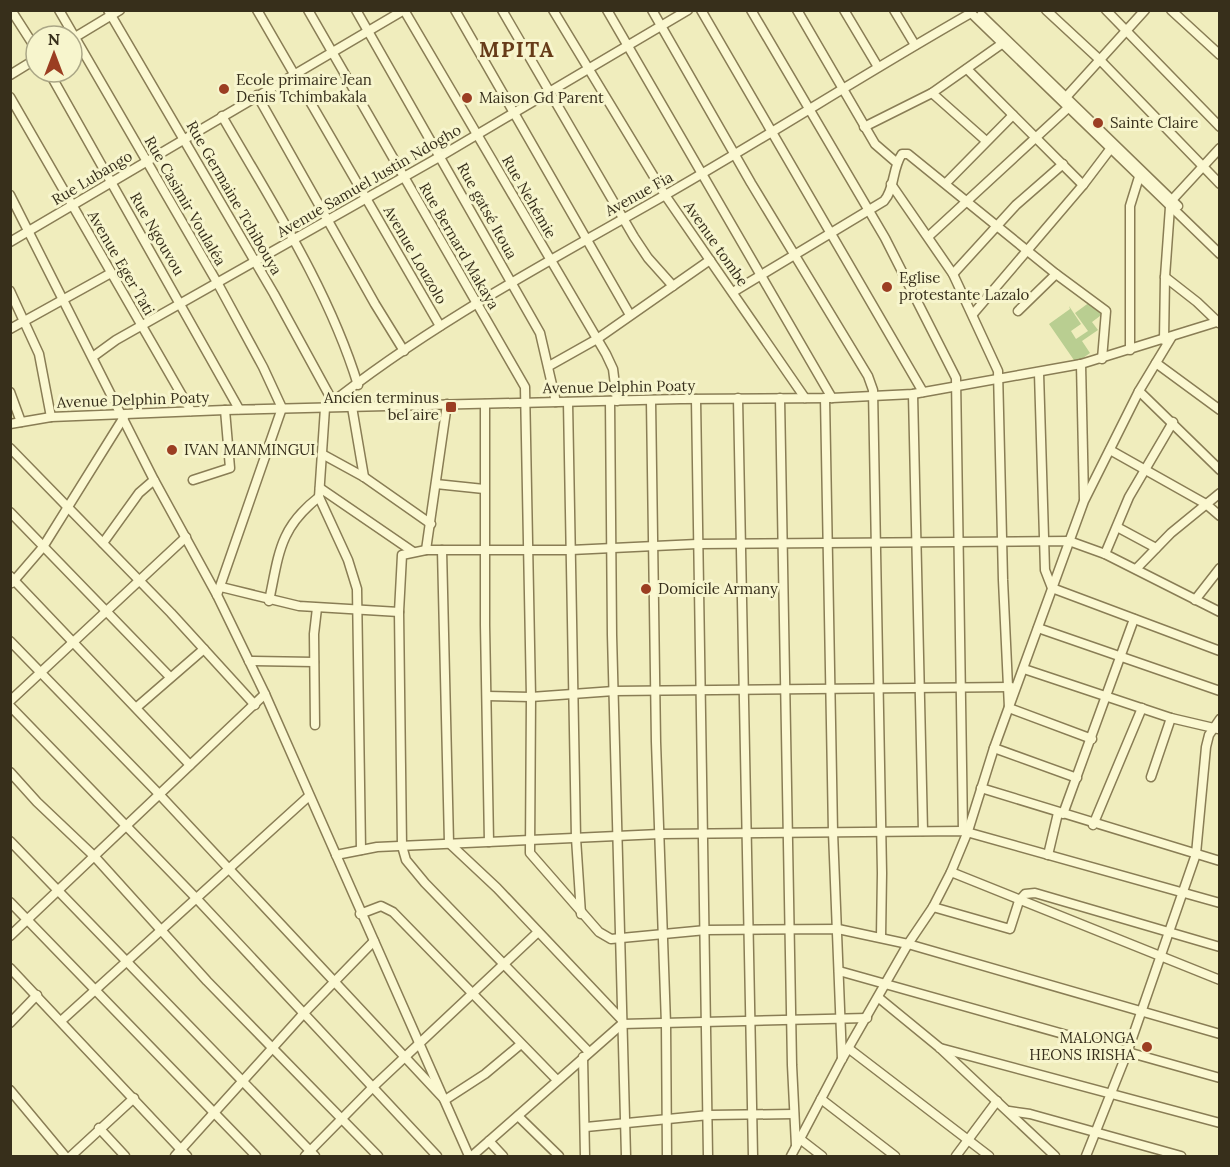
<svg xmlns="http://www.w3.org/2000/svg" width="1230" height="1167" viewBox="0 0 1230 1167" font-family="Lora,serif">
<rect width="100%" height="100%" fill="#f0edbd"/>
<polygon fill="#b9ce91" points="1094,299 1104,313 1092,322 1098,330 1082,341 1090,353 1076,363 1049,324 1070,309 1069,306 1081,324 1071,331 1076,339 1088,331 1075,313"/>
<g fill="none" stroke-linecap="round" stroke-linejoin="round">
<g stroke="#897d55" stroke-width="11">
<g id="minor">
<polyline points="11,10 36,49"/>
<polyline points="59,10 218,284 263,367 282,408 217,595"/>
<polyline points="108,10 274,294 333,402"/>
<polyline points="257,10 440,326"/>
<polyline points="308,10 525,387 531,697 530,853 599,932 611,939 706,930 838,929 908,944 1220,1034"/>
<polyline points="356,10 540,333 556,402"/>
<polyline points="404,10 606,354 613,369 617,401"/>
<polyline points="455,10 630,315"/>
<polyline points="502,10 634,237 648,258 673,286"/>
<polyline points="553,10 665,195 805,398"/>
<polyline points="607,10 832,398"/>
<polyline points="652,10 751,183 868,376 873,390 882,873 881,937"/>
<polyline points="701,10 923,392"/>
<polyline points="751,10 885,238 956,378 963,831"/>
<polyline points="797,10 875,144 897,163"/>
<polyline points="844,10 878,67"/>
<polyline points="894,10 915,45"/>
<polyline points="1046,10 1100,60 1220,184"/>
<polyline points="1106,10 1220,127"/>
<polyline points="1171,10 1220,55"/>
<polyline points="969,11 1220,254"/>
<polyline points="981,15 1178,206"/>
<polyline points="72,39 120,10"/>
<polyline points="967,69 1083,185"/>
<polyline points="49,72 239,409"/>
<polyline points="10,75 36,59"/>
<polyline points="932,93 985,140"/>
<polyline points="257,95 375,304 404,351"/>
<polyline points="1067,96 1145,10"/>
<polyline points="10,97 191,411"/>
<path d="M222 116C272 203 328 288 358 385"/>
<polyline points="864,127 932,93 1003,43"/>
<polyline points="946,183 1013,115"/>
<polyline points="891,184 953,274 998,371 1003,580 1009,708 1092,739"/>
<polyline points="10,195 154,480 217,595 265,694 469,1156"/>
<polyline points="1172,200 1220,148"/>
<polyline points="929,236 1069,107"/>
<polyline points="10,242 404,10"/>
<polyline points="953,274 1016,205 1063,164"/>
<polyline points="1165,277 1197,302 1219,323"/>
<polyline points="10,291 39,354 51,417"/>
<path d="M733 292 884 201C895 189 892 168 902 154H908L1056 274 1106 311 1102 359"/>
<polyline points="1018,311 1056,274"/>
<polyline points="973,314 1083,185 1111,148"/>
<polyline points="10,329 111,273"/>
<polyline points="1164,340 1165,277 1170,207"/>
<polyline points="1130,350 1130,206 1139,177"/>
<polyline points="94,356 116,340 441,156 688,10"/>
<polyline points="1156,363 1220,410"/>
<polyline points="1081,364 1084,499"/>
<polyline points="549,366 597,339 710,260"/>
<polyline points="1039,373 1045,570 1052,588 1220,651"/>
<polyline points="1139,391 1220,470"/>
<polyline points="10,392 21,422"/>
<polyline points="913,394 923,831"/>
<polyline points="738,398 753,1156"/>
<polyline points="780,398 792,1065 796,1146"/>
<polyline points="825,398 833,832 842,1059"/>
<polyline points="696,399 708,1156"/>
<polyline points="610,401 612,635 626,1156"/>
<polyline points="651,401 656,742 666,1024 667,1156"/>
<polyline points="568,402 576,838 581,914"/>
<polyline points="485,404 485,625 489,842"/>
<polyline points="352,407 364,477"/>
<polyline points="10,424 51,417 225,410 680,399 832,398 913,394 1081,364 1220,321"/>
<polyline points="10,448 171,613 255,705"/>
<polyline points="1110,450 1206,504 1220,516"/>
<polyline points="322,454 364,477 431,524"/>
<polyline points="193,480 230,468 225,410"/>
<polyline points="436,484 484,489"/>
<polyline points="320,488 412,551"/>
<polyline points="10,512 170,677"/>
<polyline points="1117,527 1156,548"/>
<polyline points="103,543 139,493 154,480"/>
<polyline points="426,550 447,404"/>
<polyline points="442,550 449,843 497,888 622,1020"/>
<polyline points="1105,554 1129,497 1173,422"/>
<polyline points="1136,569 1171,533 1220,493"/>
<polyline points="10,576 190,765"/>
<polyline points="12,583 43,547 124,417"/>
<polyline points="221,587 299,606 399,612"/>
<polyline points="1195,600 1220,568"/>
<path d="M269 601C279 554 279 528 319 497"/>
<polyline points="1038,628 1220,691"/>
<polyline points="10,641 159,794 445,1100 485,1074 521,1044"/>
<polyline points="249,661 314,662"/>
<polyline points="1024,669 1171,718 1218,729"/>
<polyline points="487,696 531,697 614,691 1011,687"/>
<polyline points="10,701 186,537"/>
<polyline points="10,706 196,898 437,1156"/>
<polyline points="137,707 204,649"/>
<polyline points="315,725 314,634 317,608"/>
<polyline points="994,748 1077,778"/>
<polyline points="10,772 37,802 95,857 207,981 378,1156"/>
<polyline points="1151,777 1171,718"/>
<polyline points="981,788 1220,861"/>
<polyline points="1063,814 1134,619"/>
<polyline points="1093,825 1142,708"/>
<polyline points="10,841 315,1156"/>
<path d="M361 850 357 589 348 560 319 497 325 408C431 323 550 261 667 194 770 135 869 71 971 13"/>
<polyline points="336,855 377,847 660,834 963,831 1220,903"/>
<polyline points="1048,855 1058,813"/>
<polyline points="951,872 1220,980"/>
<polyline points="10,902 256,1156"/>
<polyline points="933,907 1010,929 1019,901 1025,894 1035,893 1220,947"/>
<polyline points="360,914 381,906 393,912 557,1080"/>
<polyline points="10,936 265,694"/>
<polyline points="10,968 187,1156"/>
<polyline points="839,971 1220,1078"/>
<polyline points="879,998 940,1048 1055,1156"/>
<polyline points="61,1021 309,796"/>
<polyline points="10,1023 37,995"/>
<polyline points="848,1048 989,1156"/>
<polyline points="940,1048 1220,1123"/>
<polyline points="589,1052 425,883 406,860 402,846 399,612 402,555 426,550 571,550 697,544 1069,541 1105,554 1220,612"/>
<polyline points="583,1057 585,1156"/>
<polyline points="10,1090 65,1156"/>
<polyline points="821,1099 895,1156"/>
<polyline points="1009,1111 1030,1114 1181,1156"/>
<polyline points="518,1116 559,1156"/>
<polyline points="586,1127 709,1115 794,1114"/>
<polyline points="99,1128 125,1156"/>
<polyline points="800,1139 822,1156"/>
<polyline points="489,1141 503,1156"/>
<polyline points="71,1156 134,1098"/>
<polyline points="175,1156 304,1013 374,941"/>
<polyline points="305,1156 374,1086 538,932"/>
<polyline points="472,1156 622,1024 867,1018"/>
<polyline points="791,1156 842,1059 908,944 933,907 951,872 968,831 994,748 1084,501 1139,391 1171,338"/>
<polyline points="956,1156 997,1101"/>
<polyline points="1086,1156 1127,1053 1196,854 1206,747 1209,735 1220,719"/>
</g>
</g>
<use href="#minor" stroke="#fbf8d1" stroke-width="8"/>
</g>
<g fill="#9b3e22" stroke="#f7f5cd" stroke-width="2">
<circle cx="224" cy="89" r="6"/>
<circle cx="467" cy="98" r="6"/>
<circle cx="1098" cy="123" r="6"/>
<circle cx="887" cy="287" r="6"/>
<rect x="445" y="401" width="12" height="12" rx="3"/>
<circle cx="172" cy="450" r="6"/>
<circle cx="646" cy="589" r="6"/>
<circle cx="1147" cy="1047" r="6"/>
</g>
<g text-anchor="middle" stroke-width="6" stroke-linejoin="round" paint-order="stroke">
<g font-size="15" fill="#372f1b" stroke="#f7f5cd" text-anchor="start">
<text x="236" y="85">Ecole primaire Jean<tspan x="236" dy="17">Denis Tchimbakala</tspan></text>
<text x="479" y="103">Maison Gd Parent</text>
<text x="1110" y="128">Sainte Claire</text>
<text x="899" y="283">Eglise<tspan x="899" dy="17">protestante Lazalo</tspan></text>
<text x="439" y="403" text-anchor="end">Ancien terminus<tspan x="439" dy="17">bel aire</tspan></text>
<text x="184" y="455">IVAN MANMINGUI</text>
<text x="658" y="594">Domicile Armany</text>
<text x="1135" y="1043" text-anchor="end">MALONGA<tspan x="1135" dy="17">HEONS IRISHA</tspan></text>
</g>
<g font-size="15" fill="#372f1b" stroke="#f7f5cd">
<text transform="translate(92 178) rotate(-31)" y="5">Rue Lubango</text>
<text transform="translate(369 181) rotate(-30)" y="5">Avenue Samuel Justin Ndogho</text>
<text transform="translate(639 194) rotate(-29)" y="5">Avenue Fia</text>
<text transform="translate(529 197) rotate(60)" y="5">Rue Nehémie</text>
<text transform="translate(234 198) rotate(60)" y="5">Rue Germaine Tchibouya</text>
<text transform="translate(185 201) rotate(60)" y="5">Rue Casimir Voulaléa</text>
<text transform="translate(487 211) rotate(61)" y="5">Rue gatsé Itoua</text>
<text transform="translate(157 234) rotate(60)" y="5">Rue Ngouvou</text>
<text transform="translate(716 244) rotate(55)" y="5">Avenue tombe</text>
<text transform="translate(459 246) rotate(60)" y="5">Rue Bernard Makaya</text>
<text transform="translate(415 255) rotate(60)" y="5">Avenue Louzolo</text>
<text transform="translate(121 263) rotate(60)" y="5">Avenue Eger Tati</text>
<text transform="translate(619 387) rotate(-1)" y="5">Avenue Delphin Poaty</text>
<text transform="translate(133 400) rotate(-2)" y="5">Avenue Delphin Poaty</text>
</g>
<g font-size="21" font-weight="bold" letter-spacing="1.5" fill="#663b18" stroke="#f7f5cd">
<text x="517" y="57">MPITA</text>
</g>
</g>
<rect width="1230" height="1167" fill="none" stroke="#372f1b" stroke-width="24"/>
<g transform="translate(54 54)"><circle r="28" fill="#f7f5cd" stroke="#aaa686" stroke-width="1.5"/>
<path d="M0-4.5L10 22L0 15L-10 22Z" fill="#9b3e22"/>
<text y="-9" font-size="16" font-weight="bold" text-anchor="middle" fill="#372f1b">N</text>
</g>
</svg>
